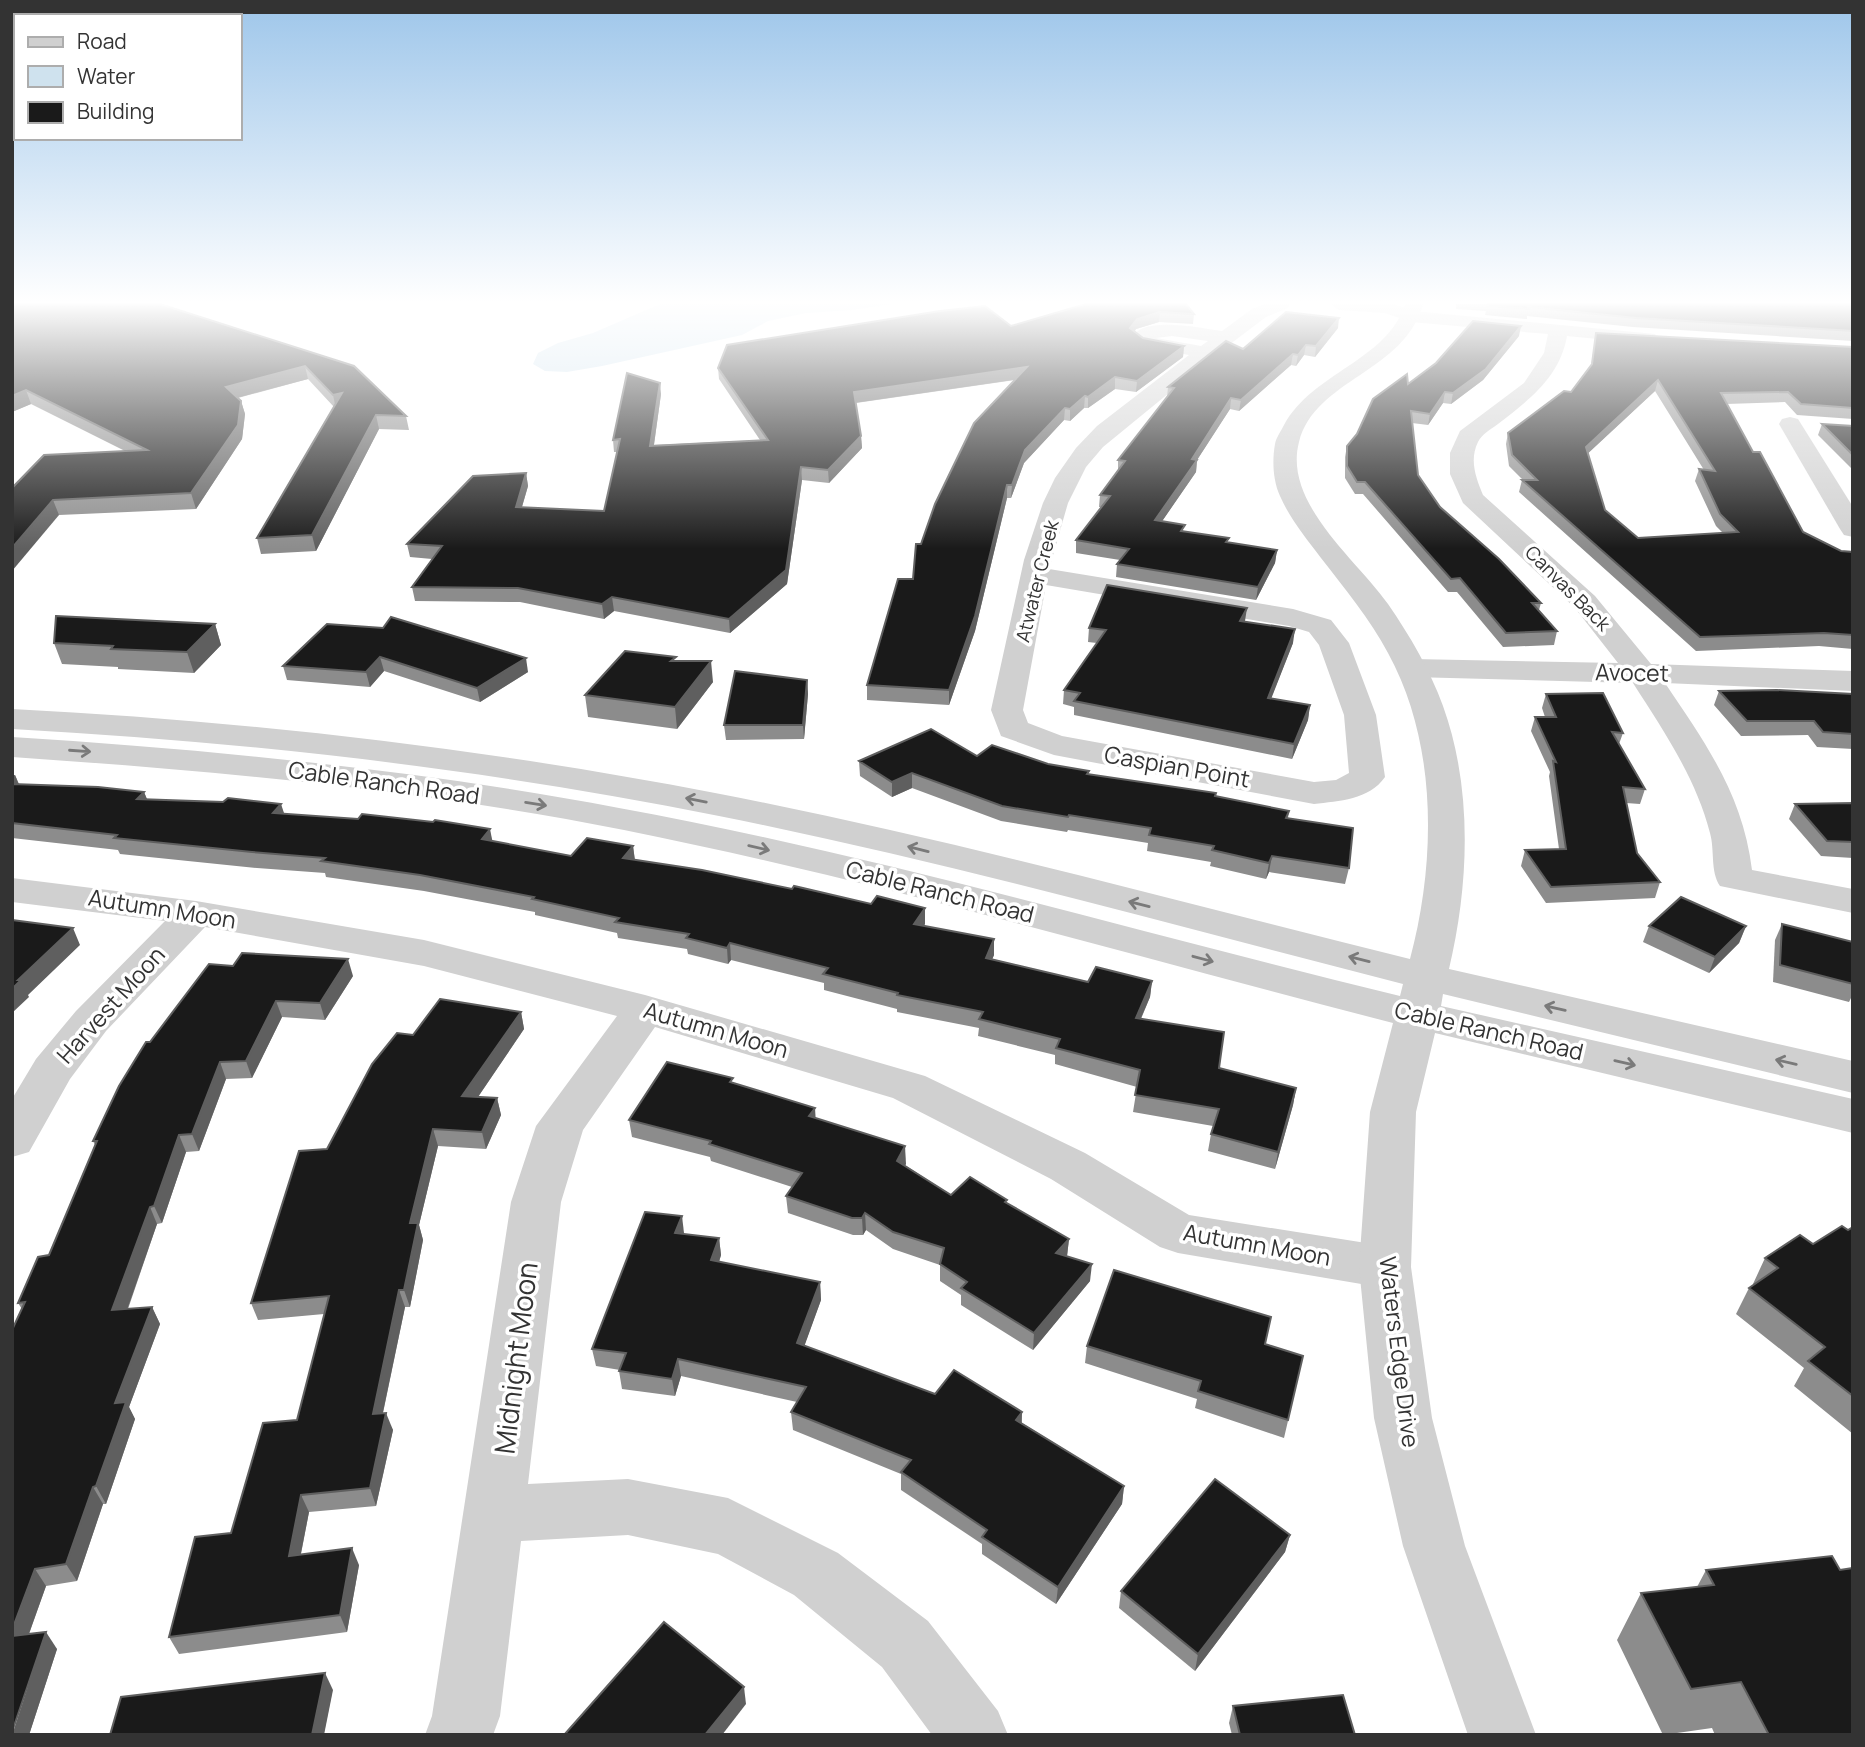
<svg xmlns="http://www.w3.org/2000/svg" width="1865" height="1747" viewBox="0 0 1865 1747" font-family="Manrope,sans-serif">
<rect width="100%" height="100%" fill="#fff"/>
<polygon fill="#cfe2ee" points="660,304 893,304 852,310 806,313 768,321 742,335 602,366 567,372 545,371 533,364 538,353 558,343 593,333"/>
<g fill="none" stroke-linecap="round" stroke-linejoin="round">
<g fill="#d0d0d0" fill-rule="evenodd">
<path d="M1265 304H1290L1288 308 1266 317 1213 357 1103 447 1086 467 1068 503 1049 569 1293 609 1331 620 1349 643 1376 715 1385 777C1369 800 1339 801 1314 804L1054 755 1001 736 991 710 1024 560 1043 503 1055 478 1076 448 1097 426 1189 355 1144 347 1132 338C1142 315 1201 328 1222 331L1252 309ZM1172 336 1208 341 1201 346 1156 338ZM1046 585 1289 626 1309 632 1319 645 1344 715 1349 773 1336 780 1314 782 1062 736 1028 723 1023 710Z"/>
<path d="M1330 304H1393L1413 311 1655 334 1658 338 1655 342 1648 344 1567 336C1560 377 1529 400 1498 424 1491 429 1481 435 1478 442 1469 460 1476 478 1483 495L1595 596 1651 664 1853 671V691L1665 683C1706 744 1743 795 1752 870L1853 889V913L1720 886C1710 871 1715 851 1710 833 1696 778 1663 730 1633 683L1412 677 1401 675 1396 668 1401 661 1412 659 1618 663 1575 608 1463 503 1450 474V453L1460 431 1524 383 1544 353 1548 334 1411 322 1385 313 1339 310Z"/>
<polygon points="1790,417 1798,419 1853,507 1853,537 1844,535 1840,529 1779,424 1782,419"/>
<polygon points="12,878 196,901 424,940 645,995 925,1076 1085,1153 1189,1215 1385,1246 1403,1252 1411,1267 1403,1282 1385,1288 1178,1253 1160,1247 1051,1179 893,1098 655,1027 583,1130 561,1202 528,1484 628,1479 728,1498 838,1553 928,1621 998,1711 1008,1735 932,1735 882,1667 794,1595 718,1554 628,1535 521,1541 500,1716 493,1735 425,1735 432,1716 511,1202 536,1126 617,1016 424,966 205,927 106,1031 70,1079 29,1152 12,1157 12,1099 36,1059 76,1011 165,921 12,902"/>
</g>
<path fill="#d0d0d0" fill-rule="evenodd" d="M1405 304H1423C1405 372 1315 379 1299 442 1283 503 1356 559 1388 604 1410 636 1430 670 1443 706 1473 789 1469 885 1449 969L1853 1061V1093L1443 994 1441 1006 1853 1099V1133L1435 1033 1416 1112 1411 1267 1432 1418 1465 1546 1536 1735H1468L1403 1546 1374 1418 1359 1267 1370 1112 1393 1023C1137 957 883 882 624 830 422 790 217 771 12 757V737C216 750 419 770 619 808 883 856 1140 933 1400 996L1403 984C1176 926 949 862 719 816 485 769 250 742 12 729V709C248 721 482 748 715 793 948 838 1179 902 1410 959 1436 862 1438 744 1388 653 1370 619 1345 589 1321 558 1306 538 1290 519 1280 496 1273 481 1272 461 1275 444 1276 438 1281 431 1284 425 1313 372 1387 361 1405 304Z"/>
</g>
<g fill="#8c8c8c" fill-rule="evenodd">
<polygon points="12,304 354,366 406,416 409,430 379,429 316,551 261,554 257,538 334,407 308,379 238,398 241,401 245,414 242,439 196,509 59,515 12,488 125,451 31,404 12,412"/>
<polygon points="1086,304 1194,314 1193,324 1159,322 1136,329 1135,331 1143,338 1184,346 1183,357 1136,392 1115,389 1088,408 1084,408 1070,421 1064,420 1024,463 1011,498 1007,498 975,631 949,705 867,700 867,685 913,579 921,544 1015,380 856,403 861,436 862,448 829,483 802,480 787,584 730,633 614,611 604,619 520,602 415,601 412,587 432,559 410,557 407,544 526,473 528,486 522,507 604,511 617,452 614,452 613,440 661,394 654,445 760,440 719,379 718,368 1011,326"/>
<polygon points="1456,304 1853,304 1853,341 1633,327 1527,316 1527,319 1485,315 1486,311 1456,309"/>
<polygon points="1338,328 1315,357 1304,355 1296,366 1291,365 1239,411 1230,409 1197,460 1196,472 1162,521 1184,531 1228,542 1277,550 1275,563 1256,600 1116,577 1117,564 1120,560 1076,553 1076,540 1102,507 1099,507 1100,495 1118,471 1118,460 1167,397 1168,387 1243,349"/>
<path d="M1596 333 1853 347V419L1797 415 1785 402 1726 404 1753 452 1803 532 1841 551 1853 552V649L1819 646 1696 651 1519 492 1522 480H1523L1509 466 1506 444 1508 433 1571 392 1591 366ZM1655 391 1704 470 1699 469 1695 481 1716 526 1723 533 1638 538 1605 510 1588 453Z"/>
<polygon points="1519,336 1483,380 1451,404 1443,403 1428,425 1412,423 1418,475 1440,507 1541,603 1539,610 1557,631 1554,645 1503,647 1457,592 1448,592 1363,494 1355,494 1345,478 1345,457 1347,446 1408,384"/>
<polygon points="1822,424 1853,426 1853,470 1818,435"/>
<polygon points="1245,621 1293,643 1271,698 1310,705 1308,720 1292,759 1074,715 1074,707 1063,704 1064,690 1097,643 1088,642 1089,628"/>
<polygon points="215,624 221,645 194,673 118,669 118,667 62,664 54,643"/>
<polygon points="327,624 528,672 480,702 384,671 370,687 287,680 283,666"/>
<polygon points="676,661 713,682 677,729 588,717 585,695"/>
<polygon points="807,680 808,694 804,739 726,740 724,725"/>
<polygon points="1719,691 1853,694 1853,749 1817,747 1808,735 1741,736 1714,705"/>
<polygon points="1546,694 1623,733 1619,744 1645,789 1640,804 1626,803 1637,853 1660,882 1655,898 1546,903 1521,866 1525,850 1559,849 1549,776 1550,772 1531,731 1535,717 1545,717 1542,708"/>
<polygon points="977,756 1048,764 1088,774 1215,796 1289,811 1288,818 1349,868 1345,884 1269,872 1266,879 1210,866 1211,862 1147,851 1148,843 1068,830 1067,832 1001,821 912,788 892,797 860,776 859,761"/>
<polygon points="12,775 15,775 19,784 144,792 147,799 284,814 493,841 571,856 633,846 635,860 925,924 923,926 994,939 994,955 992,959 1088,982 1152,981 1150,997 1141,1019 1219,1068 1296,1088 1293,1105 1275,1169 1208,1151 1211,1134 1213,1126 1133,1112 1137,1087 1055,1064 1055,1055 978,1036 979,1028 897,1012 897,1009 824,990 824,983 731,960 728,964 688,954 687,949 618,938 617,933 535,915 535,912 424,891 326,877 325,873 257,868 120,854 118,850 12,838"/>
<polygon points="1853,803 1853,858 1821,856 1789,819 1795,804"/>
<polygon points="1782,924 1853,942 1853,994 1849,1002 1773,982 1775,940"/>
<polygon points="1649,926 1746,926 1739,943 1709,973 1643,942"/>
<polygon points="353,976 325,1020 282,1017 252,1078 226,1079 199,1151 186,1152 162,1223 157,1224 128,1309 152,1307 160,1324 129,1407 135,1419 106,1504 103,1504 77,1581 46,1586 29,1634 57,1649 29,1735 22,1309 18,1303 49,1255 95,1145 93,1141 150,1042"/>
<polygon points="521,1012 524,1029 478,1097 497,1098 501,1115 486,1149 438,1146 419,1225 423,1240 410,1307 405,1307 383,1413 393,1430 376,1506 309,1512 301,1554 359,1565 347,1632 179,1654 169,1637 297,1420 324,1314 258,1320 251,1303 327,1149 413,1035"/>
<polygon points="734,1083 815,1108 815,1118 906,1164 905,1165 951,1195 1007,1203 1069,1239 1067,1256 1090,1281 1033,1350 961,1305 961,1295 940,1281 940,1265 893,1249 866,1230 863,1235 853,1235 788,1213 786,1196 792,1187 711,1161 710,1157 632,1137 629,1120"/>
<polygon points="1853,1227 1853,1434 1794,1386 1804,1368 1736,1314 1749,1288 1754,1285 1753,1284 1765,1258 1813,1244 1848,1230"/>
<polygon points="719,1238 721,1255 719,1262 820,1282 821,1300 804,1346 935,1394 1022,1412 1022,1423 1124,1486 1122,1504 1056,1604 982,1554 982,1544 901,1490 901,1474 793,1430 791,1412 797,1402 681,1376 675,1396 622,1389 619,1371 620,1370 596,1366 592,1349"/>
<polygon points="1265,1344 1303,1356 1284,1438 1195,1408 1197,1399 1085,1363 1087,1346"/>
<polygon points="1290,1535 1285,1552 1195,1671 1119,1608 1121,1591"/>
<polygon points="1706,1570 1853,1735 1715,1735 1712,1728 1663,1735 1617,1640 1641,1593 1697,1587"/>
<polygon points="1233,1706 1355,1735 1232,1735 1229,1723"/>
</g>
<g fill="#5f5f5f">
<polygon points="1160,312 1159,322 1136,329 1129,338 1130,328 1137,319"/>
<polygon points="1339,318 1338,328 1315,357 1316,346"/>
<polygon points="1521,326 1519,336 1483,380 1451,404 1453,393"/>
<polygon points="1306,345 1304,355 1296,366 1298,355"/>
<polygon points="1184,346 1183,357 1136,392 1137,381"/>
<polygon points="1293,354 1291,365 1239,411 1241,400"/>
<polygon points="305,366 308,379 229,400 226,387"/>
<polygon points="1027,367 1026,378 854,403 854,392"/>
<polygon points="1115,377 1115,389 1088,408 1088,397"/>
<polygon points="1658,380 1655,391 1583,458 1586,447"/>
<polygon points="660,383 661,394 652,458 650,446"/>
<polygon points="26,390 31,404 12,412 12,396"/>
<polygon points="1445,392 1443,403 1428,425 1430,414"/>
<polygon points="342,393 336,409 333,395"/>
<polygon points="1085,396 1084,408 1070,421 1070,409"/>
<polygon points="1231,398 1230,409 1197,460 1196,472 1154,533 1155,520 1192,459"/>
<polygon points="241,401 245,414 242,439 196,509 191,493"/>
<polygon points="1065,408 1064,420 1024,463 1011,498 1012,485 1025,450"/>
<polygon points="376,415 379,429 316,551 312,535"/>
<polygon points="861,436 862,448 829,483 828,470"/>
<polygon points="801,467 802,480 787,584 730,633 729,619"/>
<polygon points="526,473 528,486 518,520 516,507"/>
<polygon points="1007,485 1007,498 975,631 949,705 949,690"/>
<polygon points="53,500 59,515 12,571 12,548"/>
<polygon points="1277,550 1275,563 1256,600 1258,587"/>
<polygon points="612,597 614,611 604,619 602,604"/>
<polygon points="1247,608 1245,621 1240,621"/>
<polygon points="215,624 221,645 194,673 187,652"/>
<polygon points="1295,629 1293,643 1266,712 1268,698"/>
<polygon points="380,657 384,671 370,687 366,672"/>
<polygon points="526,658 528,672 480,702 477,688"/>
<polygon points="711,661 713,682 677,729 675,707"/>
<polygon points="807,680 808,694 804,739 803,725"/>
<polygon points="1310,705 1308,720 1292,759 1294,744"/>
<polygon points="912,773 912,788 892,797 892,782"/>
<polygon points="15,775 21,790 12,798 12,777"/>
<polygon points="144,792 150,807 137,799"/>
<polygon points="281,804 286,819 273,813"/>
<polygon points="490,829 493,844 482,839"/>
<polygon points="633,846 635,862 623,858"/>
<polygon points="1272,856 1269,872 1266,879 1269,863"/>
<polygon points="925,908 925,924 914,940 914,924"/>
<polygon points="1746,926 1739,943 1709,973 1715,957"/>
<polygon points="73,928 80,945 28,995 29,997 12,1013 12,989 18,980"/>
<polygon points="994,939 994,955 986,974 986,958"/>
<polygon points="730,943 731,960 728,964 727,948"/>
<polygon points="348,959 353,976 325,1020 320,1003"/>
<polygon points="1152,981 1150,997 1134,1034 1136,1018"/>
<polygon points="276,1001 282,1017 252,1078 246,1061"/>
<polygon points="521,1012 524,1029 467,1113 462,1096"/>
<polygon points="220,1062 226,1079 199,1151 192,1134"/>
<polygon points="1296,1088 1293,1105 1275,1169 1278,1152"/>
<polygon points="497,1098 501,1115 486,1149 482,1132"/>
<polygon points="815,1108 816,1125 809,1116"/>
<polygon points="433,1129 438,1146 419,1225 423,1240 410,1307 404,1290 410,1223"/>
<polygon points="179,1135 186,1152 162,1223 154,1206"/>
<polygon points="905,1146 906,1164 897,1178 897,1161"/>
<polygon points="150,1207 157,1224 121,1327 112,1310"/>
<polygon points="865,1213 866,1230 863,1235 862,1218"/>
<polygon points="682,1216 684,1233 675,1233"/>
<polygon points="719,1238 721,1255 714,1278 711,1260"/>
<polygon points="1069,1239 1067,1256 1056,1253"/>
<polygon points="1092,1264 1090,1281 1033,1350 1034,1333"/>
<polygon points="820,1282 821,1300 799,1361 797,1343"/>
<polygon points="399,1290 405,1307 379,1431 373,1414"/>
<polygon points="152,1307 160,1324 129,1407 135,1419 106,1504 96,1486 115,1403"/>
<polygon points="678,1359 681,1376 675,1396 672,1379"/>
<polygon points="1022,1412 1021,1429 1016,1420"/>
<polygon points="386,1413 393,1430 376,1506 370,1488"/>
<polygon points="1124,1486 1122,1504 1056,1604 1058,1587"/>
<polygon points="93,1487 103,1504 77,1581 66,1564"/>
<polygon points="301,1495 309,1512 297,1573 289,1556"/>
<polygon points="1290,1535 1285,1552 1195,1671 1198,1654"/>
<polygon points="352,1548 359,1565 347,1632 340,1615"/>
<polygon points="35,1569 46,1586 22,1653 12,1640 12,1630"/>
<polygon points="46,1632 57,1649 29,1735 12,1735"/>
<polygon points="325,1673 333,1690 324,1735 312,1735"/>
<polygon points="744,1687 746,1704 722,1735 705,1735"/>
</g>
<g fill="#1a1a1a" stroke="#5f5f5f" stroke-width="2" fill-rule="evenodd">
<polygon points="12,304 160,304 354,366 406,416 376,415 312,535 257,538 342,393 333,395 305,366 226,387 241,401 238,425 191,493 53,500 12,548 12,488 44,455 147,450 26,390 12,396"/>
<polygon points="1086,304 1186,304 1194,314 1160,312 1137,319 1130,328 1143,338 1184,346 1137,381 1115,377 1088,397 1085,396 1070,409 1065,408 1025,450 1012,485 1007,485 975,616 949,690 867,685 898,579 913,579 916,544 921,544 935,504 974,423 1027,367 854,392 861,436 828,470 801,467 786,570 729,619 612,597 602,604 518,588 412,587 442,546 407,544 473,476 526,473 516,507 604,511 620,439 613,440 627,373 660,383 650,446 768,440 718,368 727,345 940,311 985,306 1011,326"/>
<polygon points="1488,304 1853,304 1853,331 1636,318 1528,307 1529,309 1487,306"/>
<polygon points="1286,312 1339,318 1316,346 1306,345 1298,355 1293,354 1241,400 1231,398 1192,459 1197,460 1155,520 1185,525 1181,531 1229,538 1226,542 1277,550 1258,587 1117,564 1129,549 1076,540 1110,496 1100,495 1125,461 1118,460 1174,388 1168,387 1226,341 1243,349"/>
<polygon points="1473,321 1521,326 1486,369 1453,393 1445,392 1430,414 1411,411 1418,475 1440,507 1499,559 1541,603 1532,603 1557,631 1506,633 1460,578 1451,579 1365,482 1357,482 1347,466 1347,446 1357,434 1373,399 1407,374 1408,384 1436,363"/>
<path d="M1596 333 1853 347V408L1801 404 1788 392 1721 393 1753 452H1760L1803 532 1841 551 1853 552V635L1824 633 1700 637 1522 480H1537L1512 455 1508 433 1564 391 1571 392 1592 364ZM1658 380 1715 471 1699 469 1720 514 1738 532 1638 538 1605 510 1586 447Z"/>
<polygon points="1822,424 1853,426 1853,455"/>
<polygon points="1107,585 1247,608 1240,621 1295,629 1268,698 1310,705 1294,744 1074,701 1080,693 1064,690 1106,630 1089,628"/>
<polygon points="56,616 215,624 187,652 111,649 113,646 54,643"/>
<polygon points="391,617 526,658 477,688 380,657 366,672 283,666 327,624 383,628"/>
<polygon points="625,651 676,657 671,661 711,661 675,707 585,695"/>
<polygon points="735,671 807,680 803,725 724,725"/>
<polygon points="1777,690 1853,694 1853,734 1823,732 1814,721 1747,721 1719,691"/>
<polygon points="1603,693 1623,733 1612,732 1645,789 1623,787 1637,853 1660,882 1551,887 1525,850 1566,849 1553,761 1556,762 1535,717 1556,717 1546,694"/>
<polygon points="931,729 977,756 992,745 1048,764 1089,771 1087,774 1216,793 1215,796 1289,811 1286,818 1353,828 1349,868 1272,856 1269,863 1212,850 1214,846 1149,835 1151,828 1069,815 1068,817 1002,806 912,773 892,782 859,761"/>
<polygon points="12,784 98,787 144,792 137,799 223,802 228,798 281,804 273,813 358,819 362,814 433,822 435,820 490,829 482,839 571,856 587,838 633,846 623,858 702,870 792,889 794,886 871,904 877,896 925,908 914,924 994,939 986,958 1088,982 1096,967 1152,981 1136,1018 1224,1032 1219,1068 1296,1088 1278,1152 1211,1134 1219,1109 1135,1095 1140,1070 1056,1048 1060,1039 979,1019 983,1012 897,995 898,993 823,974 828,968 730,943 727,948 686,938 689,934 615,922 619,918 532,899 534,897 420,875 321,861 325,858 252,852 114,838 117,835 12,823"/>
<polygon points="1853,803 1853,842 1827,841 1795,804"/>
<polygon points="1681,897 1746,926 1715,957 1649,926"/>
<polygon points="12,920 73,928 18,980 21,980 12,989"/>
<polygon points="1782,924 1853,942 1853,984 1780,965"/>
<polygon points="242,953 348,959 320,1003 276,1001 246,1061 220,1062 192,1134 179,1135 154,1206 150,1207 112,1310 152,1307 115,1403 126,1402 96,1486 93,1487 66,1564 35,1569 12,1630 12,1330 25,1302 18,1303 38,1257 49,1255 97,1141 93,1141 119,1086 146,1042 150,1042 209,964 233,966"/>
<polygon points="440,999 521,1012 462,1096 497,1098 482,1132 433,1129 410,1223 418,1223 404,1290 399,1290 373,1414 386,1413 370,1488 301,1495 289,1556 352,1548 340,1615 169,1637 195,1537 231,1533 263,1423 297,1420 329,1296 251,1303 299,1151 327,1149 372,1064 397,1033 413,1035"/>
<polygon points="667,1062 733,1078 730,1082 815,1108 809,1116 905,1146 897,1161 951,1195 970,1177 1007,1200 1005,1202 1069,1239 1056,1253 1092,1264 1034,1333 961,1288 967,1282 940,1264 944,1248 893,1232 865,1213 862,1218 852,1218 786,1196 802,1173 709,1144 711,1141 629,1120"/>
<polygon points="645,1212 682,1216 675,1233 719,1238 711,1260 820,1282 797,1343 935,1394 954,1370 1022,1412 1016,1420 1124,1486 1058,1587 982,1537 987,1530 901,1472 911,1460 791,1412 806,1387 678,1359 672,1379 619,1371 626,1353 592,1349"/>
<polygon points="1842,1226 1848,1230 1853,1227 1853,1396 1808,1361 1825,1347 1749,1288 1778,1268 1765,1258 1800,1235 1813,1244"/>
<polygon points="1114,1270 1271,1317 1265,1344 1303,1356 1288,1420 1198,1391 1201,1381 1087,1346"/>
<polygon points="1215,1479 1290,1535 1198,1654 1121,1591"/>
<polygon points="1832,1556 1840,1570 1853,1568 1853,1735 1769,1735 1741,1682 1691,1689 1641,1593 1714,1585 1706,1570"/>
<polygon points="664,1622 744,1687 705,1735 564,1735"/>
<polygon points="46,1632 12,1732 12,1636"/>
<polygon points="325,1673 312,1735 110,1735 121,1697"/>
<polygon points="1343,1695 1355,1735 1240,1735 1233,1706"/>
</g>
<defs><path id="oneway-shaft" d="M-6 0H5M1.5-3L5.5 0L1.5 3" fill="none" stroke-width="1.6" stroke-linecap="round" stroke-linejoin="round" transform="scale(1.75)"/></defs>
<g stroke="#7a7a7a">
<use href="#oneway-shaft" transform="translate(80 751) rotate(4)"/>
<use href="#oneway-shaft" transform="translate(696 800) rotate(-169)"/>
<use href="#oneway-shaft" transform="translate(536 804) rotate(9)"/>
<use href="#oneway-shaft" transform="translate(759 848) rotate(13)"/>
<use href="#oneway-shaft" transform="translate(918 849) rotate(-166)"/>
<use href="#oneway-shaft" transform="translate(1139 904) rotate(-166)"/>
<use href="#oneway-shaft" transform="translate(1203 959) rotate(15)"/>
<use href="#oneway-shaft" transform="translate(1359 959) rotate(-166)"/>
<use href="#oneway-shaft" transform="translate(1555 1008) rotate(-167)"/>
<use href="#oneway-shaft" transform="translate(1786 1062) rotate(-167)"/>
<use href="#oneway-shaft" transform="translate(1625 1063) rotate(13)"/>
</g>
<linearGradient id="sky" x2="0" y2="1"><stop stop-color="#9ec6ea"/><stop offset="0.55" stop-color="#fff"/><stop offset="1" stop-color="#fff" stop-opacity="0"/></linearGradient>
<rect width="1865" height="549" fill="url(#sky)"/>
<g text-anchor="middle" stroke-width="7" stroke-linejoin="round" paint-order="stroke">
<g font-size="19" fill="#333" stroke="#fff">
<text transform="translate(1037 581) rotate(-76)" y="7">Atwater Creek</text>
<text transform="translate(1568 588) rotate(45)" y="7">Canvas Back</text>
</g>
<g font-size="23" fill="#333" stroke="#fff">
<text transform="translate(1632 673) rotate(1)" y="8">Avocet</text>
<text transform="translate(1177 767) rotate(10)" y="8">Caspian Point</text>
<text transform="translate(384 783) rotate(8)" y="8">Cable Ranch Road</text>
<text transform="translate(940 892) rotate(14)" y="8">Cable Ranch Road</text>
<text transform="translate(162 909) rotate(9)" y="8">Autumn Moon</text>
<text transform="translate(111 1005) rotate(-48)" y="8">Harvest Moon</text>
<text transform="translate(716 1030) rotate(16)" y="8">Autumn Moon</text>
<text transform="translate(1489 1031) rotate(13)" y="8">Cable Ranch Road</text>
<text transform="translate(1257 1245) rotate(10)" y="8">Autumn Moon</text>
<text transform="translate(1399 1352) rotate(83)" y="8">Waters Edge Drive</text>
</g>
<g font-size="28" fill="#333" stroke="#fff">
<text transform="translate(516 1358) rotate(-83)" y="10">Midnight Moon</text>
</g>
</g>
<rect width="1865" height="1747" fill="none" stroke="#333333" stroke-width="28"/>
<rect x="14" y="14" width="228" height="126" fill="#ffffff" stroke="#adadad" stroke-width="2"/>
<rect x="28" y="37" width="35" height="10" fill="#d0d0d0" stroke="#adadad" stroke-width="2"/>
<text x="77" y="49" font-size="21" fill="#333333">Road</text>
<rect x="28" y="66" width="35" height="21" fill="#cfe2ee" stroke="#adadad" stroke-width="2"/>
<text x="77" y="84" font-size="21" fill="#333333">Water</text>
<rect x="28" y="102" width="35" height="21" fill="#1a1a1a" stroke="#adadad" stroke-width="2"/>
<text x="77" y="119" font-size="21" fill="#333333">Building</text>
</svg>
